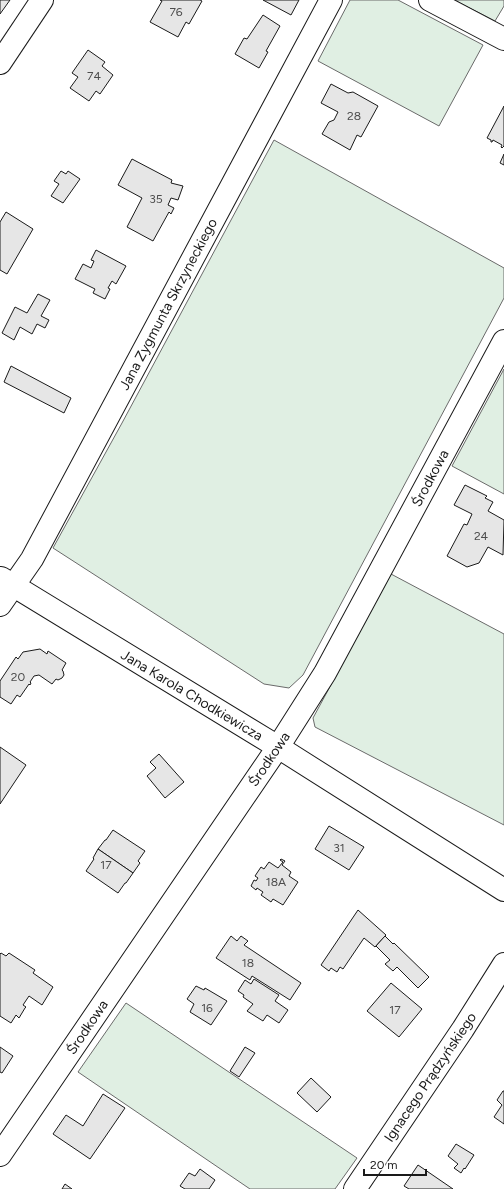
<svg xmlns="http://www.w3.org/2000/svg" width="504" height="1189" viewBox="0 0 504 1189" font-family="Figtree,sans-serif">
<rect width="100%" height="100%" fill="#fff"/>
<g fill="#e0efe3" stroke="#6a6a6a">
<polygon points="350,0 398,0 483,45 439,126 318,61"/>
<polygon points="454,0 504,0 504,6 495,21"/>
<polygon points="274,140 504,268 504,298 303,675 289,688 264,684 53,548 122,423"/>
<polygon points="504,369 504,494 452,466"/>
<polygon points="391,574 504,634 504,825 315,727 313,718"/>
<polygon points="126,1003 357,1158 335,1189 250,1189 78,1072"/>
</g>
<g fill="#e6e6e6" stroke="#1a1a1a">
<polygon points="0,0 10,0 0,14"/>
<polygon points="160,0 200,0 202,1 189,24 186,22 178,37 150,22 162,1"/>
<polygon points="263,0 299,0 291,15"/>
<polygon points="263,15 280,26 266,51 268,52 259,68 235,54 244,38 247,39"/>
<polygon points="88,50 105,62 102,66 113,75 100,94 96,91 89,101 70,88 78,77 72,73"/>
<polygon points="331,84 348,93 353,92 378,106 361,137 357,135 350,150 322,134 329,122 334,120 338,112 321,103"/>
<polygon points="504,106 504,146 502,148 501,147 502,145 493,140 492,142 491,142 491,140 487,138"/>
<polygon points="504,154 504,165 500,163"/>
<polygon points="132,159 172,180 171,183 183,186 178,200 171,198 168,205 174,208 171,214 169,212 153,241 127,227 142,198 118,185"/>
<polygon points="61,171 66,174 68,171 80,179 63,203 51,196 59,184 54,181"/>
<polygon points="6,212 33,229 7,274 0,270 0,222"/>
<polygon points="96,250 126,266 116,284 112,281 108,288 110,289 105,299 93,293 95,289 75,279 83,264 91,268 94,261 91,260"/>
<polygon points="38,294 50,300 41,316 49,320 45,328 37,324 32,334 20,327 14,340 2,333 15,307 27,313"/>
<polygon points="11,366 71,398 64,413 4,382"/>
<polygon points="465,485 487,496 485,498 493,502 488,511 504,520 503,555 488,547 479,563 467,567 447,556 464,524 467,525 472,514 454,505"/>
<polygon points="40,649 47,654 48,651 66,663 62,670 63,671 64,675 62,678 58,680 56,679 52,684 39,675 34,676 30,682 31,683 30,685 29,684 20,697 17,695 11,704 0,697 0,681 16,657 18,659 23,652"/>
<polygon points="0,747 26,765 0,804"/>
<polygon points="159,754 184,782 165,798 147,776 156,768 150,762"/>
<polygon points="329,826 364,847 349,870 315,849"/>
<polygon points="113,830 145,851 138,861 140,863 133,873 98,849 105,840 106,840"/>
<polygon points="98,849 133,873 126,883 125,883 118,893 86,871 94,859 93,858"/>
<polygon points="281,859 285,861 282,865 291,872 289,876 298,882 283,905 273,899 271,902 261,895 263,892 257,888 256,890 251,886 254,880 256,881 258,878 255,876 261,867 264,869 269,862 278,868 283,862 280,860"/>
<polygon points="358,910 386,935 375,947 364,938 343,969 340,967 337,972 331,968 329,971 321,965"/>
<polygon points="231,936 237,941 241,936 248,941 244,945 301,983 290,1000 252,976 250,980 216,958"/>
<polygon points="385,936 393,944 394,943 429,977 418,988 397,967 393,971 385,964 390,960 376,946"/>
<polygon points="1,953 6,956 9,953 35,970 33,973 53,987 42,1005 29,996 23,1005 26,1007 25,1008 19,1018 16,1015 11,1023 0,1016 0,954"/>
<polygon points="254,979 279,995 275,1001 288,1010 279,1023 267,1015 263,1021 247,1011 253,1004 243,997 244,995 238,991 245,980 251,984"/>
<polygon points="391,983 422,1009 399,1037 367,1011"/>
<polygon points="196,986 204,990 205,988 227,1001 211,1025 190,1012 194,1004 187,999"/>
<polygon points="0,1047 13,1056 2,1073 0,1072"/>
<polygon points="245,1047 255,1053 239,1077 230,1071"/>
<polygon points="311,1078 331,1097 317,1112 297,1093"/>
<polygon points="503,1091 504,1091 504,1124 494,1117 502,1105 497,1100"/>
<polygon points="103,1094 125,1108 90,1159 53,1134 66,1115 83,1126"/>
<polygon points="456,1144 474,1155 465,1169 464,1168 461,1173 454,1168 458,1164 448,1156"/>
<polygon points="418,1165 453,1189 409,1189 404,1186"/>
<polygon points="200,1169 215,1180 209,1189 185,1189 180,1186 189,1173 195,1176"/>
<polygon points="65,1184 72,1189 62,1189"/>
</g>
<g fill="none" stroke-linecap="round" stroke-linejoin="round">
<g stroke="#1a1a1a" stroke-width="24">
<g id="minor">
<polyline points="430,0 504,39"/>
<polyline points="0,63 42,0"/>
<polyline points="1,578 278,747 504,890"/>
<polyline points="0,605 32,559 331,0"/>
<polyline points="0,1155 278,747 325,673 504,341"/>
<polyline points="355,1189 463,1029 504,964"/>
</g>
</g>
<use href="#minor" stroke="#fff" stroke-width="22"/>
</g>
<g text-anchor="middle" stroke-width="3" stroke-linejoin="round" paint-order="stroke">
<g font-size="12" fill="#4d4d4d">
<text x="176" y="16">76</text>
<text x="94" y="80">74</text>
<text x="354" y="120">28</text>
<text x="156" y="203">35</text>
<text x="481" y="540">24</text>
<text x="18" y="681">20</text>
<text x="339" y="852">31</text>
<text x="106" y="869">17</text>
<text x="276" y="886">18A</text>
<text x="248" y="967">18</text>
<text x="207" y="1012">16</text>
<text x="395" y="1014">17</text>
</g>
<g font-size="14" fill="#1a1a1a" stroke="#fff">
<text transform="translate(168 304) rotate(-62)" y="5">Jana Zygmunta Skrzyneckiego</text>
<text transform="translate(430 478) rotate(-62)" y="5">Środkowa</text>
<text transform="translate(192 695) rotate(31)" y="5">Jana Karola Chodkiewicza</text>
<text transform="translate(269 759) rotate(-56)" y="5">Środkowa</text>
<text transform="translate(87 1027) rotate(-56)" y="5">Środkowa</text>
<text transform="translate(430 1077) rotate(-56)" y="5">Ignacego Prądzyńskiego</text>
</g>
</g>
<path d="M364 1169v6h62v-6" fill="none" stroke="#1a1a1a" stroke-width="2"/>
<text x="370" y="1169" font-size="12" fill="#1a1a1a" stroke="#ffffff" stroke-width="3" paint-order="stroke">20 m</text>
</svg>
